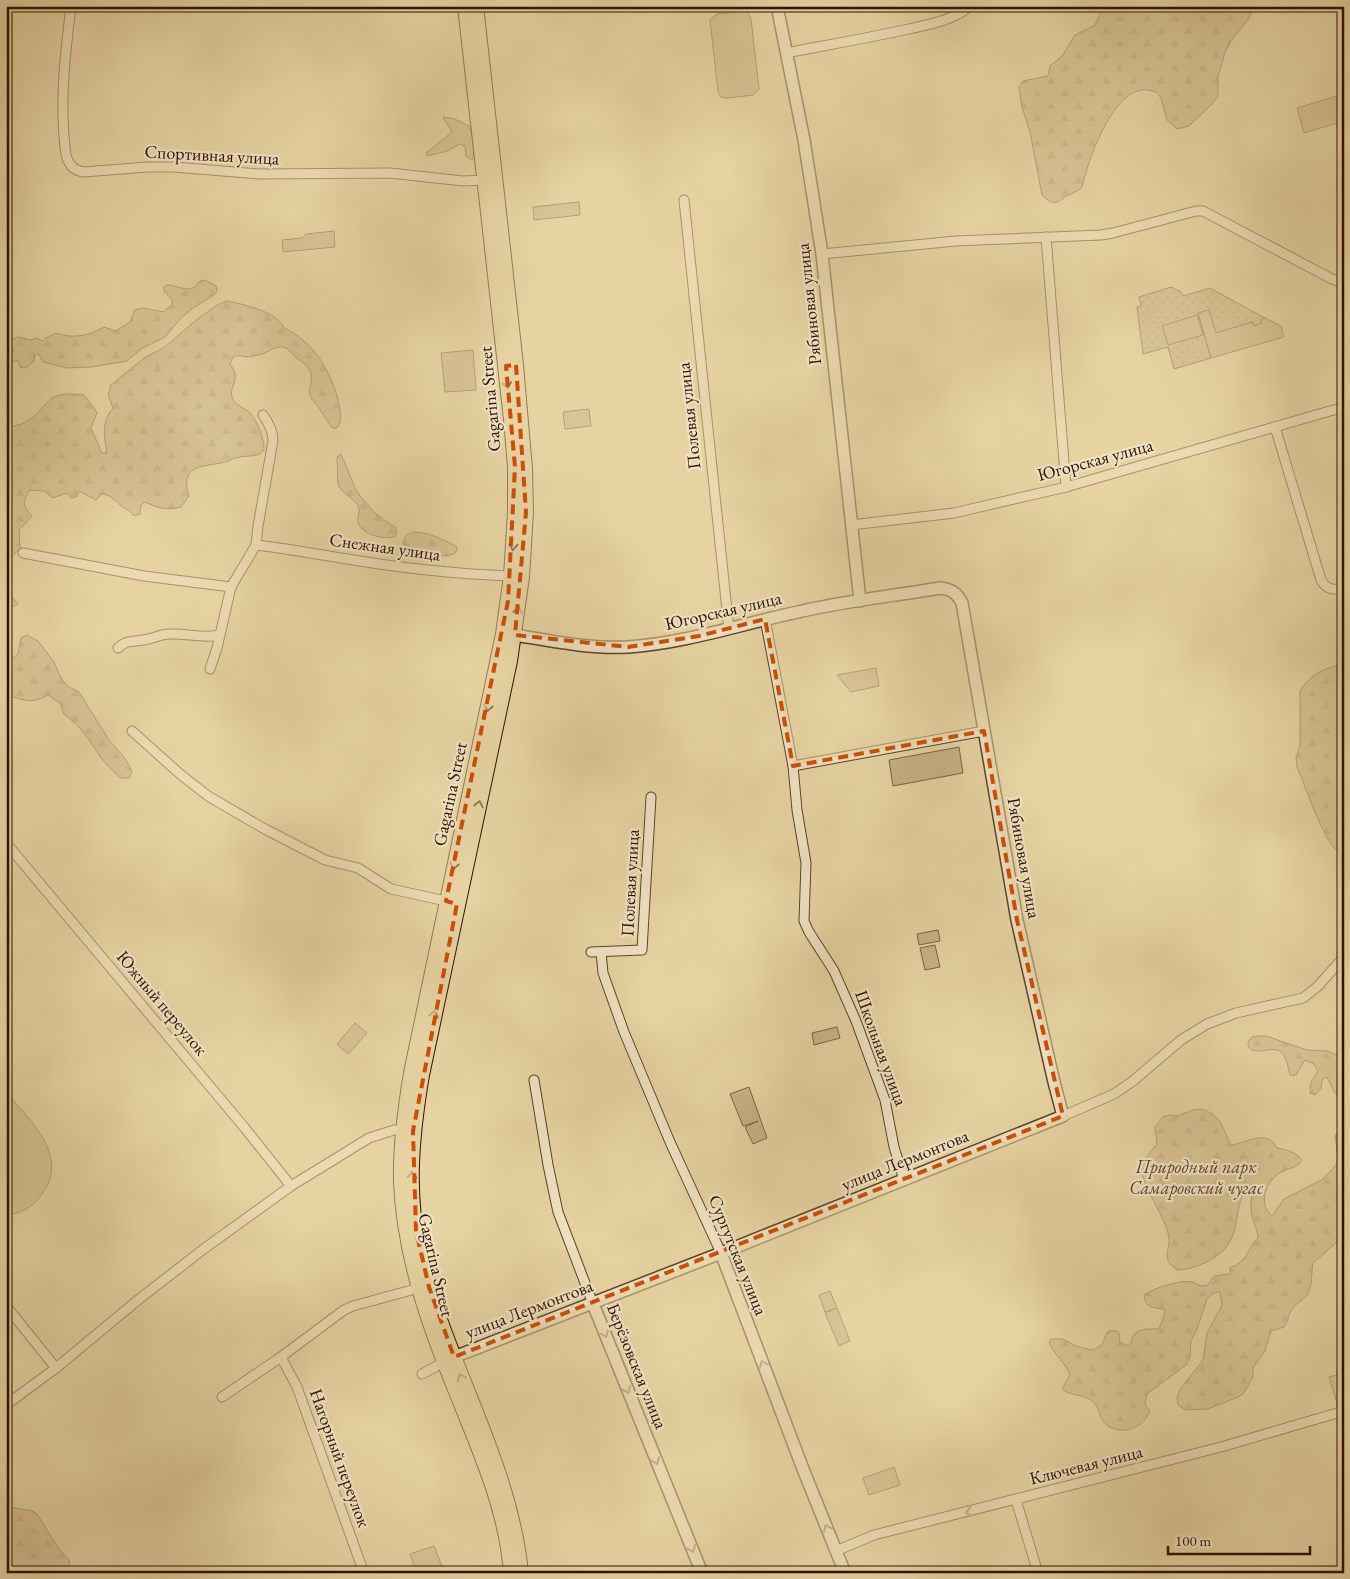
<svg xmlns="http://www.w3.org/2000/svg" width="1350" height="1579" viewBox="0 0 1350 1579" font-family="'EB Garamond',serif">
<defs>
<pattern id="grass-dots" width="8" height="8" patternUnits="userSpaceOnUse" patternTransform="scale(1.25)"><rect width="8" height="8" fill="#c7b286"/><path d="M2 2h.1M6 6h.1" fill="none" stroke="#ab9872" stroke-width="1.8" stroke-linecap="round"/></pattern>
<pattern id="forest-firs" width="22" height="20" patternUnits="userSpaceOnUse" patternTransform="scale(1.25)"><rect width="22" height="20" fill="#c7b286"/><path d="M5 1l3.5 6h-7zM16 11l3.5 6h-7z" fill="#ab9872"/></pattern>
</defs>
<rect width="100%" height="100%" fill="#e7d3a2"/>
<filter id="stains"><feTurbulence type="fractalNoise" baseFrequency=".004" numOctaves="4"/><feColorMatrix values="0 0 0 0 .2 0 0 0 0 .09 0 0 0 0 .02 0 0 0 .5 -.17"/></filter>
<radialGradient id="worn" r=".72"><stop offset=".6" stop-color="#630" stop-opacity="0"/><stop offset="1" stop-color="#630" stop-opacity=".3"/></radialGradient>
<polygon fill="url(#grass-dots)" stroke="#7a6243" points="1171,287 1181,292 1183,296 1210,288 1265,318 1261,319 1262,323 1254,326 1252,322 1216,333 1198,313 1211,358 1174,369 1168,347 1143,354 1137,307 1141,306 1139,297"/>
<g fill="url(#forest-firs)" stroke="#7a6243">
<path d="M1104 6H1253L1249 18 1231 41 1225 52 1218 77V96L1213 103 1189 126 1177 129 1167 120 1161 98 1156 92C1151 91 1146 89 1141 90 1110 96 1088 161 1082 187 1078 191 1076 191 1071 194 1058 200 1056 209 1042 195L1030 132 1022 107 1019 87 1023 81 1048 76 1050 66 1062 56 1075 35 1095 25Z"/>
<path d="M205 280 216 286 217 291 214 295 193 308 181 318 165 337 141 349 127 361 92 367 67 368 43 362 38 353 35 355 34 361 26 368 20 367 18 361H14L6 367 8 350 14 351 10 343C18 333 20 338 30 340L36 338 43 341 46 338 56 333C72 339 89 336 104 327L116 331 130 322 135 310 143 308 163 312 172 305V300L164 291V287L167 285C179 285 191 296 200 281Z"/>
<path d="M227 301C243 304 278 312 284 328 300 335 313 348 322 362 330 374 348 416 337 428H332C327 422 325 416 321 411 318 405 311 401 310 394 308 387 314 379 310 371 305 361 293 358 288 349 278 343 272 351 262 354 258 355 253 356 249 357 243 357 240 354 233 357L230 364C232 367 235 371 235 374 237 384 227 390 234 401 238 407 246 408 250 413 257 421 265 440 264 450 257 458 250 455 240 457 233 458 227 462 221 463 199 467 180 466 189 496L181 507C167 511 158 508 145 502L141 505 140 514 134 516C130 510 125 509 120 505 114 499 111 495 102 494L96 500 79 491 76 497 71 498 67 493 53 498 44 491 30 490C22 500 23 507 32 516L19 530 20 548 8 561C13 573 13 580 8 592L18 604 6 610V431C11 425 17 426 24 423 53 406 41 390 84 395L92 405 97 413 91 428 102 453H107C104 436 101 422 113 408L108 395 111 385 144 358 165 347 195 321 217 305Z"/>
<path d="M341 454 356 490 360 496 375 513 396 528V536C385 541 357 534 358 519 358 512 361 511 357 504 351 497 342 493 338 485L337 457Z"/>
<path d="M413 532C428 532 442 539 456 546L457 550 454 554 446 556 409 550 403 544C404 537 407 534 413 532Z"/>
<path d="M27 635 38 641 54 662 60 676 67 686 79 692 109 740 124 757 132 771 129 778H120L101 758 88 738 77 725 64 714 60 703 48 695C28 706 25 698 6 696V664L18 654 21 638Z"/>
<path d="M1344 664V849L1337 850C1325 844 1304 783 1297 767L1296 757 1300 746V691C1308 676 1327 666 1344 664Z"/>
<path d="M1257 1036H1266L1307 1050 1327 1051 1344 1058V1098L1335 1093 1327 1077 1322 1080 1321 1088 1315 1095 1310 1093 1311 1082 1318 1071 1314 1064 1305 1060 1296 1075H1290C1288 1068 1287 1057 1281 1052 1272 1044 1248 1060 1248 1042L1252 1037Z"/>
<path d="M1201 1109C1222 1115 1222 1128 1231 1145 1247 1143 1267 1128 1277 1148 1287 1150 1296 1152 1302 1160 1297 1169 1286 1168 1278 1174 1265 1184 1258 1204 1272 1216L1284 1199 1323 1179 1336 1165 1338 1157 1335 1136 1341 1127 1344 1126V1236L1313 1263C1311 1273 1313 1287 1307 1295 1303 1301 1296 1303 1292 1309 1288 1314 1289 1320 1284 1327L1271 1331 1265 1351 1253 1368V1377L1243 1394 1238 1397 1208 1409 1186 1410 1178 1405 1177 1397 1181 1388 1203 1360 1207 1333 1222 1305 1220 1292 1213 1293 1207 1299 1197 1329 1191 1341 1190 1357 1186 1365 1147 1394 1145 1404 1150 1411C1144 1427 1124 1436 1108 1426 1098 1420 1101 1406 1091 1400 1082 1394 1070 1396 1062 1389L1070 1375C1066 1363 1054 1355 1049 1342L1051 1339H1063L1076 1346 1092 1350C1107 1344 1101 1342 1108 1331H1117L1119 1333 1120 1342 1128 1346 1131 1343C1133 1328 1144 1329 1158 1329L1160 1327 1165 1312 1164 1309C1153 1308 1145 1308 1144 1295 1153 1288 1182 1279 1193 1282 1199 1285 1200 1287 1208 1285L1214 1276 1230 1274V1268C1247 1262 1247 1250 1258 1237 1257 1227 1251 1219 1251 1209 1250 1201 1254 1196 1249 1189L1244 1191C1237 1206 1238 1222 1232 1237 1224 1257 1198 1269 1177 1270 1158 1256 1173 1250 1168 1233 1161 1209 1144 1190 1140 1165L1157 1144 1155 1127 1163 1117 1169 1115 1177 1116 1193 1110Z"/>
<polygon points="6,1506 32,1511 37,1514 57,1546 69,1560 70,1573 6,1573"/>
</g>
<g fill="#c7b286" stroke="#7a6243">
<polygon points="744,11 748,13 751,19 759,89 753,95 728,98 721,97 718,92 710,20 717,14"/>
<polygon points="1344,94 1344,121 1304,133 1297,108"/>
<path d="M443 117 455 119 469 126C473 134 476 152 472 160L466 156 465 146 460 144 447 151 427 156 426 153 452 132Z"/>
<polygon points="579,202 580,215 534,220 533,207"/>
<polygon points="334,231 335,247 283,252 282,240 302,238 306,234"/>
<polygon points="1209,310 1216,333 1252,322 1254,326 1262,323 1261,319 1265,318 1281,326 1284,337 1211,358 1198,313"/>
<polygon points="1197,315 1203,335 1168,345 1162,326"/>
<polygon points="473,350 476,390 445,392 441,353"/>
<polygon points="589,409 591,426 565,429 563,412"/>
<polygon points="876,668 879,686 851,692 837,675"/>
<polygon points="959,747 963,773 893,786 889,760"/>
<polygon points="938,930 940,941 919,945 917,934"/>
<polygon points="935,945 940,967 925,970 920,948"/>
<polygon points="355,1023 367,1033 348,1054 337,1044"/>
<polygon points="837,1027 840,1038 814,1045 812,1033"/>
<polygon points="749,1087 767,1138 753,1144 745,1127 758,1121 743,1126 730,1094"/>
<path d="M6 1092C31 1122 73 1158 39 1198 31 1208 20 1214 6 1215Z"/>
<polygon points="830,1291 837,1308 825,1312 819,1295"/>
<polygon points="837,1308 850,1341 839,1346 825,1313"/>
<polygon points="1344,1373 1344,1405 1338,1406 1329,1377"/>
<polygon points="894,1467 900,1485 869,1495 863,1478"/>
<polygon points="434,1546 443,1569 442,1573 417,1573 410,1554"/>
</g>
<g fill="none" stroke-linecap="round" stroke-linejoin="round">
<g stroke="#5c4328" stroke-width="11">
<g id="minor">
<path d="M71 6C65 56 59 104 66 155 69 165 73 170 84 172L147 167H174L259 174 390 173 463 181 485 180"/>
<path d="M786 53C827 45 868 38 909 29 930 24 952 21 970 6"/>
<polyline points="684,200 729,629"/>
<polyline points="1046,237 1066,487"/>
<polyline points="822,254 956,241 1101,235 1113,233 1196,211 1203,211 1332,279 1344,283"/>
<path d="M1275 427 1321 580C1326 589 1333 591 1344 588"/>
<polyline points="851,525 954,513 1066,487 1344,407"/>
<path d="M256 545 258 526 273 441C273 431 269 423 263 415"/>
<path d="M23 553 144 576 231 587 256 545C283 548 309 553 335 557 393 567 452 574 511 576"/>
<polyline points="765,619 793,766 797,810 806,863 804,921 809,932 834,971 856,1021 885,1100 894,1147 904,1180"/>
<path d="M118 648C126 640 133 642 143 640 152 639 160 634 170 634 187 633 203 639 220 635"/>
<polyline points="210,669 217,648 231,587"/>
<polyline points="132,731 180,774 208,796 263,828 325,860 358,868 391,889 446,901"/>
<polyline points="793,766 984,731"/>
<polyline points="6,843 244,1127 291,1186"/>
<polyline points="591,952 642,950 651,797"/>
<polyline points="601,952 603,973 624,1032 670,1142 721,1253"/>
<polyline points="534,1080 548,1165 558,1212 593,1304"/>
<polyline points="1063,1116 1114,1094 1133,1081 1181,1040 1207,1024 1236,1013 1303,998 1317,987 1344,957"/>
<polyline points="6,1306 56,1368"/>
<polyline points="281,1357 344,1310 353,1306 419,1288"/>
<polyline points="422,1374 444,1362"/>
<polyline points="222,1397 281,1357 297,1387 364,1573"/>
<polyline points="6,1405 56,1368 138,1300 205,1248 291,1186 369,1138 394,1130 403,1130"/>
<polyline points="1016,1500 1038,1573"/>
<polyline points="836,1551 874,1535 1221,1447 1344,1411"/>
<polyline points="1292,1573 1344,1571"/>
</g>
</g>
<g stroke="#5c4328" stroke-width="14">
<g id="tertiary">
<polyline points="777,6 804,140 822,254 860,601"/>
<polyline points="721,1253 803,1469 845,1573"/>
<polyline points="593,1304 702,1573"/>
<path d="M454 1357 721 1253 1063 1116 1054 1082 1017 920 962 603C957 593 951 589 940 588 893 596 844 601 798 612 741 624 686 643 628 647 590 649 551 641 515 635"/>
</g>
</g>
<g stroke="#2d1300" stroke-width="16">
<g id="primary">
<path d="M465 6 511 419 515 467V512L511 576 503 634 411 1073C405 1109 400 1145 401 1182 404 1254 428 1323 455 1389 479 1450 506 1507 511 1573"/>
<path d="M476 6 516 365 525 469 526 512 522 577 510 661 422 1075C412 1134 406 1193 420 1252 445 1362 510 1460 521 1573"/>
</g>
</g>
<use href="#minor" stroke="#efe2c3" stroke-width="9"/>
<use href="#tertiary" stroke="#efe2c3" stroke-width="11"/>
<use href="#primary" stroke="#e7d3a2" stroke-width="14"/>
</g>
<defs><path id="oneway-chevron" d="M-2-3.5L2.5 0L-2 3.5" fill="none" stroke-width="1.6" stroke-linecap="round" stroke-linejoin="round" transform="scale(1.25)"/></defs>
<g stroke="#937d59">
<use href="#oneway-chevron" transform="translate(507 385) rotate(84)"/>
<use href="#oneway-chevron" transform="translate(513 547) rotate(93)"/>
<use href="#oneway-chevron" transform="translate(518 610) rotate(-82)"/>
<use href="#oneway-chevron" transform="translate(488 708) rotate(102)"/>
<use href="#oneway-chevron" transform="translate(479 804) rotate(-78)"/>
<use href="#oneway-chevron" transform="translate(454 866) rotate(102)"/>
<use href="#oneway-chevron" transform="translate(434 1014) rotate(-78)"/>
<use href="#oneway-chevron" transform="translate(412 1175) rotate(-89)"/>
<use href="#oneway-chevron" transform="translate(461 1377) rotate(-112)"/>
</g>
<g stroke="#98856b">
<use href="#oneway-chevron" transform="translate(605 1334) rotate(68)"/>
<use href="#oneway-chevron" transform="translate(763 1364) rotate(-111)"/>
<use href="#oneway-chevron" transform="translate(627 1390) rotate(68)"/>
<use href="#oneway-chevron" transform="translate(656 1461) rotate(68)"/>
<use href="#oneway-chevron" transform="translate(969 1512) rotate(165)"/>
<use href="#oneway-chevron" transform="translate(827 1528) rotate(-112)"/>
<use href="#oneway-chevron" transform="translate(692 1549) rotate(67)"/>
</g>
<path d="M0 0H1350V1579H0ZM516 365 526 512 515 635 628 647 699 636 765 619 793 766 984 731 1017 920 1063 1116 454 1357 429 1287 416 1231 413 1131 457 904 446 901 508 601 515 467 506 366Z" fill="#e7d3a2" fill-opacity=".55" fill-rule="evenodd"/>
<path fill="none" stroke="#cc4e0a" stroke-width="4" stroke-dasharray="10 6" stroke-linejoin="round" d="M516 365 526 512 515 635 628 647 699 636 765 619 793 766 984 731 1017 920 1063 1116 454 1357 429 1287 416 1231 413 1131 457 904 446 901 508 601 515 467 506 366Z"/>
<g text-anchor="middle" stroke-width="4.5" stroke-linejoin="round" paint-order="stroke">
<g font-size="18" fill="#2d1300" stroke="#efe2c3">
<text transform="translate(212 155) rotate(3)" y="6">Спортивная улица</text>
<text transform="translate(809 304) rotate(-96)" y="6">Рябиновая улица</text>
<text transform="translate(490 399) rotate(-95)" y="6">Gagarina Street</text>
<text transform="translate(689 416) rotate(-96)" y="6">Полевая улица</text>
<text transform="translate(1095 460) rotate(-15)" y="6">Югорская улица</text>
<text transform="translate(385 547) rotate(8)" y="6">Снежная улица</text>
<text transform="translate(723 611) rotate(-13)" y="6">Югорская улица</text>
<text transform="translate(450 794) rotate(-78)" y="6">Gagarina Street</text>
<text transform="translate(1024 858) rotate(80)" y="6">Рябиновая улица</text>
<text transform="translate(630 883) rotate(-87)" y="6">Полевая улица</text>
<text transform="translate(162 1003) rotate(50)" y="6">Южный переулок</text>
<text transform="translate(881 1048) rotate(70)" y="6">Школьная улица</text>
<text transform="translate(905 1160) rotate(-22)" y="6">улица Лермонтова</text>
<text transform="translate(738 1255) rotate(68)" y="6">Сургутская улица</text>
<text transform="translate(436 1265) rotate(77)" y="6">Gagarina Street</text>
<text transform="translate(529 1309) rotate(-21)" y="6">улица Лермонтова</text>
<text transform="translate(637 1366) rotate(68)" y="6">Берёзовская улица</text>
<text transform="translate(340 1458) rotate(70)" y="6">Нагорный переулок</text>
<text transform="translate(1086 1465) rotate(-14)" y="6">Ключевая улица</text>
</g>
<g font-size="18" font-style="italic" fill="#5b4328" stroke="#efe2c3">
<text x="1196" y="1173">Природный парк<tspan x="1196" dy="21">Самаровский чугас</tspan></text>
</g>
</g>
<rect width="1350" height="1579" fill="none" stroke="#e7d3a2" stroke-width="25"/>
<rect x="8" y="8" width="1335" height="1564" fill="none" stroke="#2d1300" stroke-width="2.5"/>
<rect x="12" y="12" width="1325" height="1554" fill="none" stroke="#2d1300"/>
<path d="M1168 1546v8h142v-8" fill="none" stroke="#2d1300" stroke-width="2.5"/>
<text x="1175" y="1546" font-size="15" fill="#2d1300" stroke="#efe2c3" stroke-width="4" paint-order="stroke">100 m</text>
<rect width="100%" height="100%" filter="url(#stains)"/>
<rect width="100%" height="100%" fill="url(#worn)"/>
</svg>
